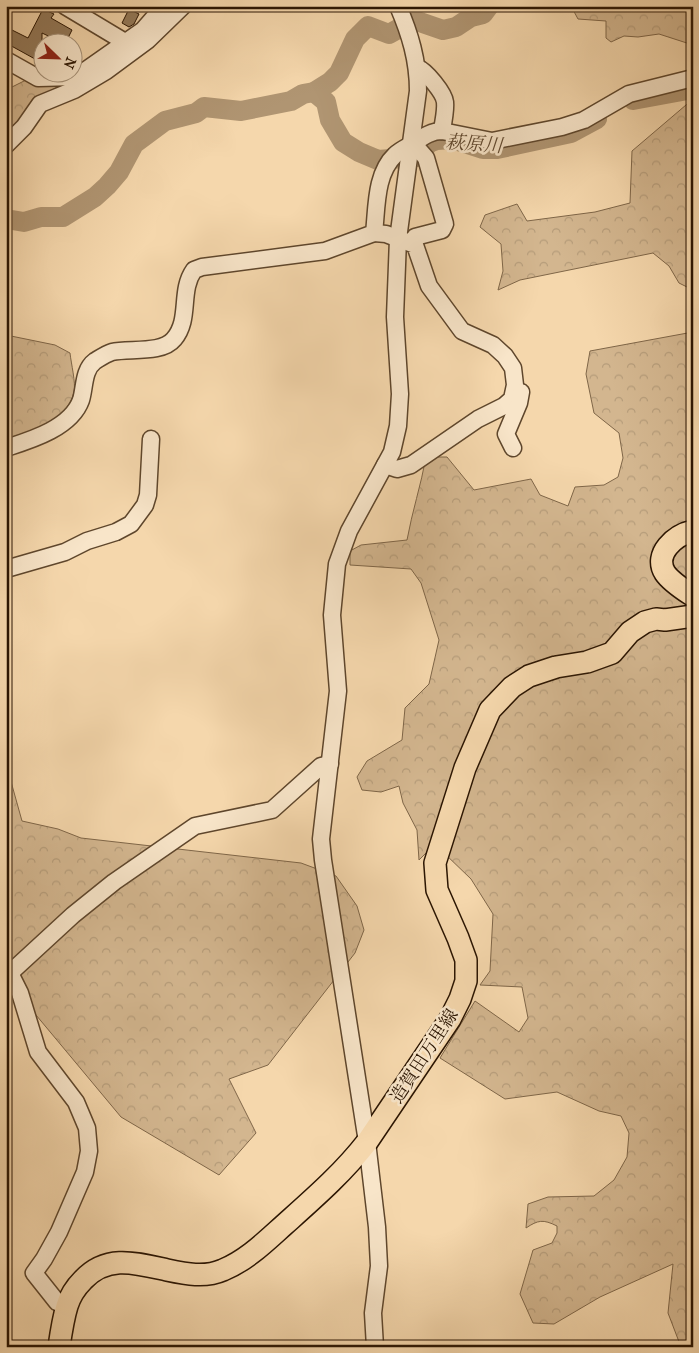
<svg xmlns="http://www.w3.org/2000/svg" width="699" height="1353" viewBox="0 0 699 1353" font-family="'IM FELL French Canon','Noto Serif JP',serif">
<defs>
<pattern id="forest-crowns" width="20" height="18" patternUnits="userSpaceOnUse" patternTransform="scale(1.25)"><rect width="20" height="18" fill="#d3b68f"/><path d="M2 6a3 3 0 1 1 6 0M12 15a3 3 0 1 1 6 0" fill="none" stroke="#b59c7a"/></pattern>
</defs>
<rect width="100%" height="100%" fill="#f5d7ac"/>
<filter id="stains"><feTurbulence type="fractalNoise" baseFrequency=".004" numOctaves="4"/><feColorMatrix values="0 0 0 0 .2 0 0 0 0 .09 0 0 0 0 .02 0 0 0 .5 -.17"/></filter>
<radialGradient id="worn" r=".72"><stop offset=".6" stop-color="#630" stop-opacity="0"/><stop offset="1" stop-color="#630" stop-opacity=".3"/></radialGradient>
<g fill="url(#forest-crowns)" stroke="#7f6648">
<polygon points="571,6 693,6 693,45 659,34 638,37 624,36 611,42 606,38 606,21 578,19"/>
<polygon points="28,79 59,86 37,98 6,142 6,90"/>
<polygon points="693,99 693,290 679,283 669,266 653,253 520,280 498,290 503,271 501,244 480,227 485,215 517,204 527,221 595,212 630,203 632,151"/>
<path d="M693 332V525L657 568 690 603 684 610 607 649 502 688 434 845 419 860 417 830 403 803 399 786 381 792 362 790 357 777 367 761 402 740 405 708 429 684 439 640 421 583 411 569 350 565V551L361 545 407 540C412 512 421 485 426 457H447L474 490 531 479 540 495 568 506 575 487 604 485 618 477 623 458 619 433 594 413 586 374 590 351Z"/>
<path d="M6 335 55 345 70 353C71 363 76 383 74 392 67 422 31 431 6 439Z"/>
<polygon points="693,535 693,591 666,559"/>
<path d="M693 621V1347H681L668 1313 673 1264 600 1297 554 1324 533 1323 520 1294 533 1250 552 1243 557 1233V1226C543 1219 538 1220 526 1228L528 1204 548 1197 594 1196 614 1180 627 1157 629 1133 621 1116 599 1111 557 1092 505 1099 440 1058 475 1001 519 1032 528 1018 522 987 480 985 490 971 493 914 471 879 443 852 494 713 515 691 633 635Z"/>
<polygon points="6,775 10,778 22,821 58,829 81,838 301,863 336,876 357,906 364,930 355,953 268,1065 229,1079 256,1133 219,1175 121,1117 6,979"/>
</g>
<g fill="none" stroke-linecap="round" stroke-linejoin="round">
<g stroke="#b09572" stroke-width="20">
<polyline points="314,92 326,102 330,120 343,142 359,152 378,160 417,157 429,143 437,140 452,139 483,149 497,149 571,133 597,119"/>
<polyline points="633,100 693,89"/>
<polyline points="6,219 24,222 41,217 63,217 95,197 107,186 119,172 134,144 165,121 196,113 204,107 241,111 291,101 303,94 314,92 330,82 339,73 355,39 368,26 389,34 414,20 443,30 456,27 471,17 483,14 489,6"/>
</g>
</g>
<g fill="#947a5a" stroke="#2b1502">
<polygon points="43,9 54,14 51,18 72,30 66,42 61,42 42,33 42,46 35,59 6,43 6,27 28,38"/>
<polygon points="129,9 139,14 134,24 129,27 122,23"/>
</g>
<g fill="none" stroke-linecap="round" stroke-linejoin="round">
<g stroke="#5e462c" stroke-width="19">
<g id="minor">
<polyline points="65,6 125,42"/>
<polyline points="6,60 38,78 76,77 143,30 164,6"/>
<path d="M418 68C426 71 444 93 445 102 446 111 443 122 442 131"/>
<polyline points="6,145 24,127 40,104 74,90 106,71 148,40 183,6"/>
<polyline points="410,145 419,150 426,158 445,224 442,230 415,237 412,243"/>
<polyline points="374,233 386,234 415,245 429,286 462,331 493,345 505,356 513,368 515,385 512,399 504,406 478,419 411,465 397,469 385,465"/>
<path d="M6 448C31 440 71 428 81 400 85 387 83 370 95 361 100 358 106 354 112 352 129 348 162 354 174 339 191 319 179 291 194 270L202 267 325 251 374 233C377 208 375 174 395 155 400 150 407 147 414 143 423 137 431 131 442 131L492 141 562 127 584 120 629 94 693 78"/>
<polyline points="513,448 506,434 519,403 521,392"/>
<polyline points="6,569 65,552 87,541 116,532 131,524 145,505 148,495 151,439"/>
<polyline points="6,972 10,973 73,915 114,882 195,826 272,810 321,766 330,764"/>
<polyline points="10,973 20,993 38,1052 76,1102 87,1128 89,1151 85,1172 59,1232 44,1259 34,1273 57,1302 67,1305"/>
<path d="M375 1347 373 1313 379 1266 377 1227 367 1142 323 860 321 839 338 691 332 615 337 564 349 531 392 452 398 426 400 394 395 317 398 239 418 91C418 60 410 34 398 6"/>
</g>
</g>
<g stroke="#2b1502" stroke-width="24">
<g id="major">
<path d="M693 531C675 535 653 554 665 573 671 582 684 590 693 596"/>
<path d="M59 1347C61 1333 63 1319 67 1306 70 1296 76 1287 83 1280 107 1254 136 1263 167 1270 186 1274 205 1278 223 1270 247 1260 265 1242 284 1225 313 1199 343 1173 367 1142L450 1019 460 999 466 981V960L458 938 437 890 435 863 465 768 490 710 512 687 529 676 556 667 587 662 612 653 630 632 645 622 656 619 665 620 693 616"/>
</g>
</g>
<use href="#minor" stroke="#f8e5c9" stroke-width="16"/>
<use href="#major" stroke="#f5d7ac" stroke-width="21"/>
</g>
<g text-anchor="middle" stroke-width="5" stroke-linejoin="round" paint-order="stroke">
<g font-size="18" fill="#2b1502" stroke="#f8e5c9">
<text transform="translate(424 1056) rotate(-57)" y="6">造賀田万里線</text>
</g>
<g font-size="19" font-style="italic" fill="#60482f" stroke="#f8e5c9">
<text transform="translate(474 143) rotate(4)" y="7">萩原川</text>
</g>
</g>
<rect width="699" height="1353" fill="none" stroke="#f5d7ac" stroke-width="25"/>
<rect x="8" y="8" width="684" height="1338" fill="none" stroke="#2b1502" stroke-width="2.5"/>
<rect x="12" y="12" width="674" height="1328" fill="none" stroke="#2b1502"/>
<g transform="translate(58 58) rotate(113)"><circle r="24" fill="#f8e5c9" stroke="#a69279"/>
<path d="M0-4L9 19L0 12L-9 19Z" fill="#8f2418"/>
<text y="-8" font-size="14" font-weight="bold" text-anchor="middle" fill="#2b1502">N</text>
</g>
<rect width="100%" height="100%" filter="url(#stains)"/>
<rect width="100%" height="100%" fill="url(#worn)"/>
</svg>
